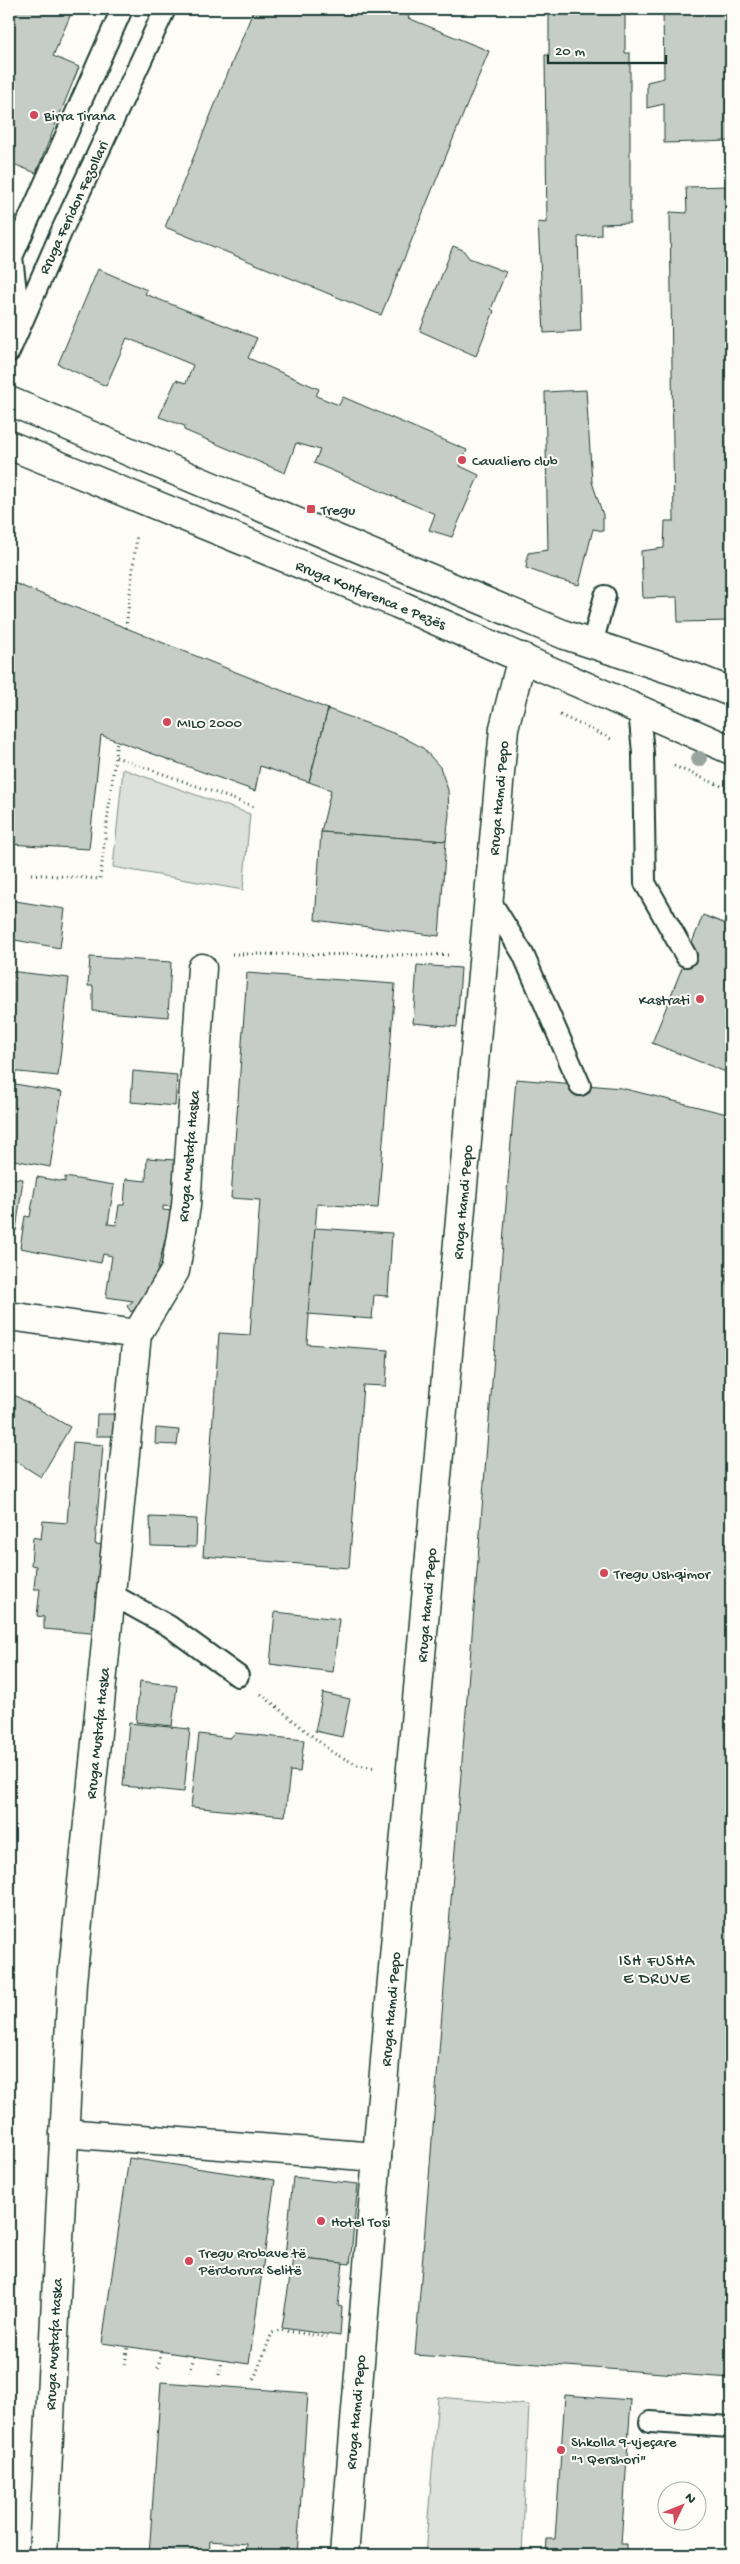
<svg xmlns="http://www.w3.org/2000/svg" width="740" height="2564" viewBox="0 0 740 2564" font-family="'Gochi Hand',sans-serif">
<rect width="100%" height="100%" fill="#fdfcf7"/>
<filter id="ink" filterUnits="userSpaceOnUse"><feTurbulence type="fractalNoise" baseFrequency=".02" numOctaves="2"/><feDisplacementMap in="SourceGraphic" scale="10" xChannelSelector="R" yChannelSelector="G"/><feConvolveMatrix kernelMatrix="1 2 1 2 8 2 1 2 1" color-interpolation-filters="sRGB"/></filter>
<g filter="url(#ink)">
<g fill="#dde0db" stroke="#7e8e88">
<polygon points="123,769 250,814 243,890 113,867"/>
<polygon points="438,2397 529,2405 522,2555 425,2555"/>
</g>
<g fill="#c6cdc7" stroke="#1f3d34">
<polygon points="9,9 73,9 53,56 79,67 36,173 13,164 9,175"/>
<polygon points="254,9 412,9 408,18 489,51 381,315 165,227"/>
<polygon points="549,9 625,9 625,53 630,53 630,223 601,224 601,235 578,237 581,331 544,333 538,222 547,223 545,55 549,55"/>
<polygon points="663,9 731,9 731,141 664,143 664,104 647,108 647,82 664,78"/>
<polygon points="731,186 731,621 678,622 677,597 643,598 641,551 664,548 665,521 674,521 670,212 687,213 686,187"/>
<polygon points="453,246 463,250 469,258 506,272 491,309 494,311 476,356 420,331"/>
<polygon points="98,269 147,290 145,294 257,338 248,358 319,389 316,396 339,405 343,397 467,450 460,466 479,475 452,537 429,530 435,514 314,463 320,450 296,443 285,473 184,430 185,426 159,417 176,380 186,383 193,365 127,338 106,386 58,364"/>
<polygon points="586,390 592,482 603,515 603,531 593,529 579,585 550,577 526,568 528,553 548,550 545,392"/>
<polygon points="9,581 328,709 309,782 260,766 255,791 101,735 89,849 9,844"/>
<polygon points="328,709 401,736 423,748 440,767 448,790 449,814 446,841 321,832 331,790 309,782"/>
<polygon points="321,832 446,841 439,936 315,920"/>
<polygon points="9,900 65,909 60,948 9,939"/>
<polygon points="703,915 731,926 731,1074 652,1043"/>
<polygon points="90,957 171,962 168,1017 93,1011 93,986 88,986"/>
<polygon points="417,965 461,968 457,1027 413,1023"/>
<polygon points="9,971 69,978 58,1076 9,1071"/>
<polygon points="247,973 395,984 378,1208 317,1204 307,1344 388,1350 386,1386 363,1385 349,1568 203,1556 219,1333 250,1335 260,1200 231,1198"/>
<polygon points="133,1071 177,1075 175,1106 131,1102"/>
<polygon points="516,1079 621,1088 731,1115 731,2378 415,2355"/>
<polygon points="9,1083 62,1092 50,1167 9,1159"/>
<polygon points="147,1158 175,1160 173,1183 178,1183 175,1207 163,1206 163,1210 172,1211 152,1293 147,1300 131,1312 127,1306 133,1301 106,1297 112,1256 103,1254 101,1263 20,1248 25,1216 30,1217 37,1177 65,1182 65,1177 114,1185 108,1224 116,1225 119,1205 124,1205 126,1179 146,1181"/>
<polygon points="9,1178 23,1179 16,1231 9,1230"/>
<polygon points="315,1228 392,1233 388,1296 374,1295 372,1319 308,1314"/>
<polygon points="9,1392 70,1427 41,1477 9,1457"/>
<polygon points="97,1414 114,1414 113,1436 96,1436"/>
<polygon points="156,1428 179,1430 177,1445 155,1444"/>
<polygon points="73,1442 103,1445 95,1544 105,1545 94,1632 90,1633 44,1629 44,1617 37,1616 40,1589 34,1589 36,1566 31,1565 33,1537 41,1539 43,1521 67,1523"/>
<polygon points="150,1517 197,1519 196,1547 151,1546"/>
<polygon points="275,1612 339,1619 333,1672 270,1664"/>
<polygon points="140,1681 177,1686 172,1726 136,1722"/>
<polygon points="323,1693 350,1699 342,1737 315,1731"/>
<polygon points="129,1723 190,1729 184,1792 123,1786"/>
<polygon points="235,1733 304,1740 300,1772 290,1771 285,1816 191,1807 199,1734 230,1738"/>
<polygon points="129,2158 275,2180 249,2364 102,2343"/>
<polygon points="293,2177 358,2184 350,2264 285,2257"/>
<polygon points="293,2258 343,2263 338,2306 342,2307 340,2336 282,2328"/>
<polygon points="161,2382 308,2393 297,2555 246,2555 247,2544 210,2541 209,2555 149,2555"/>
<polygon points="565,2395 631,2400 621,2544 627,2544 627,2555 546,2555 547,2539 555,2539"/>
</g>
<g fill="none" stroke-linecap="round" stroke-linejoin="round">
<g stroke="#1f3d34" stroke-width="24">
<g id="lane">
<polyline points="20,326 12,257 122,9"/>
<polyline points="9,352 63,228 165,9"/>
<polyline points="592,644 605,596"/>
<polyline points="639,710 643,753 645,883 686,956"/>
<polyline points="489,899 523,954 580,1085"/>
<polyline points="111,1594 169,1626 238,1676"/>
<polyline points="650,2422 731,2427"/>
</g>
</g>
<g stroke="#1f3d34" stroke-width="31">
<g id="street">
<polyline points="9,1316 137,1334"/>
<polyline points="64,2133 377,2157"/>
<polyline points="43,2555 72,1982 137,1334 175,1271 186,1206 202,968"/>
<polyline points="344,2555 388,2024 504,728 522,657"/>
</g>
</g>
<g stroke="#1f3d34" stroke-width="31">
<g id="primary">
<polyline points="9,401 565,635 693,677 731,692"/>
<polyline points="9,445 398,604 731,750"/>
</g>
</g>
<g stroke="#1f3d34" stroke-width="3" stroke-dasharray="1 4" stroke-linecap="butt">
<polyline points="126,628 137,534"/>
<polyline points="560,715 611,739"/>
<polyline points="116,757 255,807"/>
<polyline points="674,766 731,790"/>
<polyline points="31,874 100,879 117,741"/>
<polyline points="232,954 448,955"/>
<polyline points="261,1694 333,1753 358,1765 376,1768"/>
<polyline points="125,2364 128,2346"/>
<polyline points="158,2368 161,2351"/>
<polyline points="190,2372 194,2356"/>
<polyline points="219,2375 222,2360"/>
<polyline points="254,2379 272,2333 280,2330 327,2337"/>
</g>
<use href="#lane" stroke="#fdfcf7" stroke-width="20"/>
<use href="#street" stroke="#fdfcf7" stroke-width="28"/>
<use href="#primary" stroke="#fdfcf7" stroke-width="28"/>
</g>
<circle fill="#98a59e" cx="699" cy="759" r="8"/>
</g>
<g fill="#d1495b" stroke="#fdfcf7" stroke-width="2">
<circle cx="34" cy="115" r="5"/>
<circle cx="462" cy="460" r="5"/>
<rect x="306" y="504" width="10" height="10" rx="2.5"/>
<circle cx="167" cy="722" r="5"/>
<circle cx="700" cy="999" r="5"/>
<circle cx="604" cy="1573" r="5"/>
<circle cx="321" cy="2221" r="5"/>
<circle cx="189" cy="2261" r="5"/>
<circle cx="561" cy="2450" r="5"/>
</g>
<g text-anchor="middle" stroke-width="4" stroke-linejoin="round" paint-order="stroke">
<g font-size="15" fill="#1f3d34" stroke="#fdfcf7" text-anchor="start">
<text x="44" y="120">Birra Tirana</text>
<text x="472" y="465">Cavaliero club</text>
<text x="321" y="514">Tregu</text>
<text x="177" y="727">MILO 2000</text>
<text x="690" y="1004" text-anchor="end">Kastrati</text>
<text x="614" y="1578">Tregu Ushqimor</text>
<text x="331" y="2226">Hotel Tosi</text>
<text x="199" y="2257">Tregu Rrobave të<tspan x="199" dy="17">Përdorura Selitë</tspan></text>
<text x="571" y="2446">Shkolla 9-vjeçare<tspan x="571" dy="17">"1 Qershori"</tspan></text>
</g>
<g font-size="15" fill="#1f3d34" stroke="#fdfcf7">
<text transform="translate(73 207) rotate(-65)" y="5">Rruga Feridon Fezollari</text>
<text transform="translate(371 594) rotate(22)" y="5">Rruga Konferenca e Pezës</text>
<text transform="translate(498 798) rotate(-85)" y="5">Rruga Hamdi Pepo</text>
<text transform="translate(188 1156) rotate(-85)" y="5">Rruga Mustafa Haska</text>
<text transform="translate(462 1202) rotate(-85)" y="5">Rruga Hamdi Pepo</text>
<text transform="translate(426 1605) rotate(-85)" y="5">Rruga Hamdi Pepo</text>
<text transform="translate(97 1733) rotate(-84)" y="5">Rruga Mustafa Haska</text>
<text transform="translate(390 2009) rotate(-85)" y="5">Rruga Hamdi Pepo</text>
<text transform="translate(53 2344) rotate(-87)" y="5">Rruga Mustafa Haska</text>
<text transform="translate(355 2412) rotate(-85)" y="5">Rruga Hamdi Pepo</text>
</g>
<g font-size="16" letter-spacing="1" fill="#1f3d34" stroke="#fdfcf7">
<text x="657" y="1965">ISH FUSHA<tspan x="657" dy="18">E DRUVE</tspan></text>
</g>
</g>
<rect width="740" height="2564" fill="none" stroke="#fdfcf7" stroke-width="30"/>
<rect x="15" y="15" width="710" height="2534" fill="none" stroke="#1f3d34" stroke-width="2" filter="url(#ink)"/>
<g transform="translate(682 2506) rotate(47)"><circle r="24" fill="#fdfcf7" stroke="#a4b0a9"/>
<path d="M0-4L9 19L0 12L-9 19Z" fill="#d1495b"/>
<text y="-8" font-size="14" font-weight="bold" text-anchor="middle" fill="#1f3d34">N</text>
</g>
<path d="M548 55v8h118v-8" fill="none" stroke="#1f3d34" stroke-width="2.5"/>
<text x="555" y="55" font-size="15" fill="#1f3d34" stroke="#fdfcf7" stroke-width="4" paint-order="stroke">20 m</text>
</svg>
